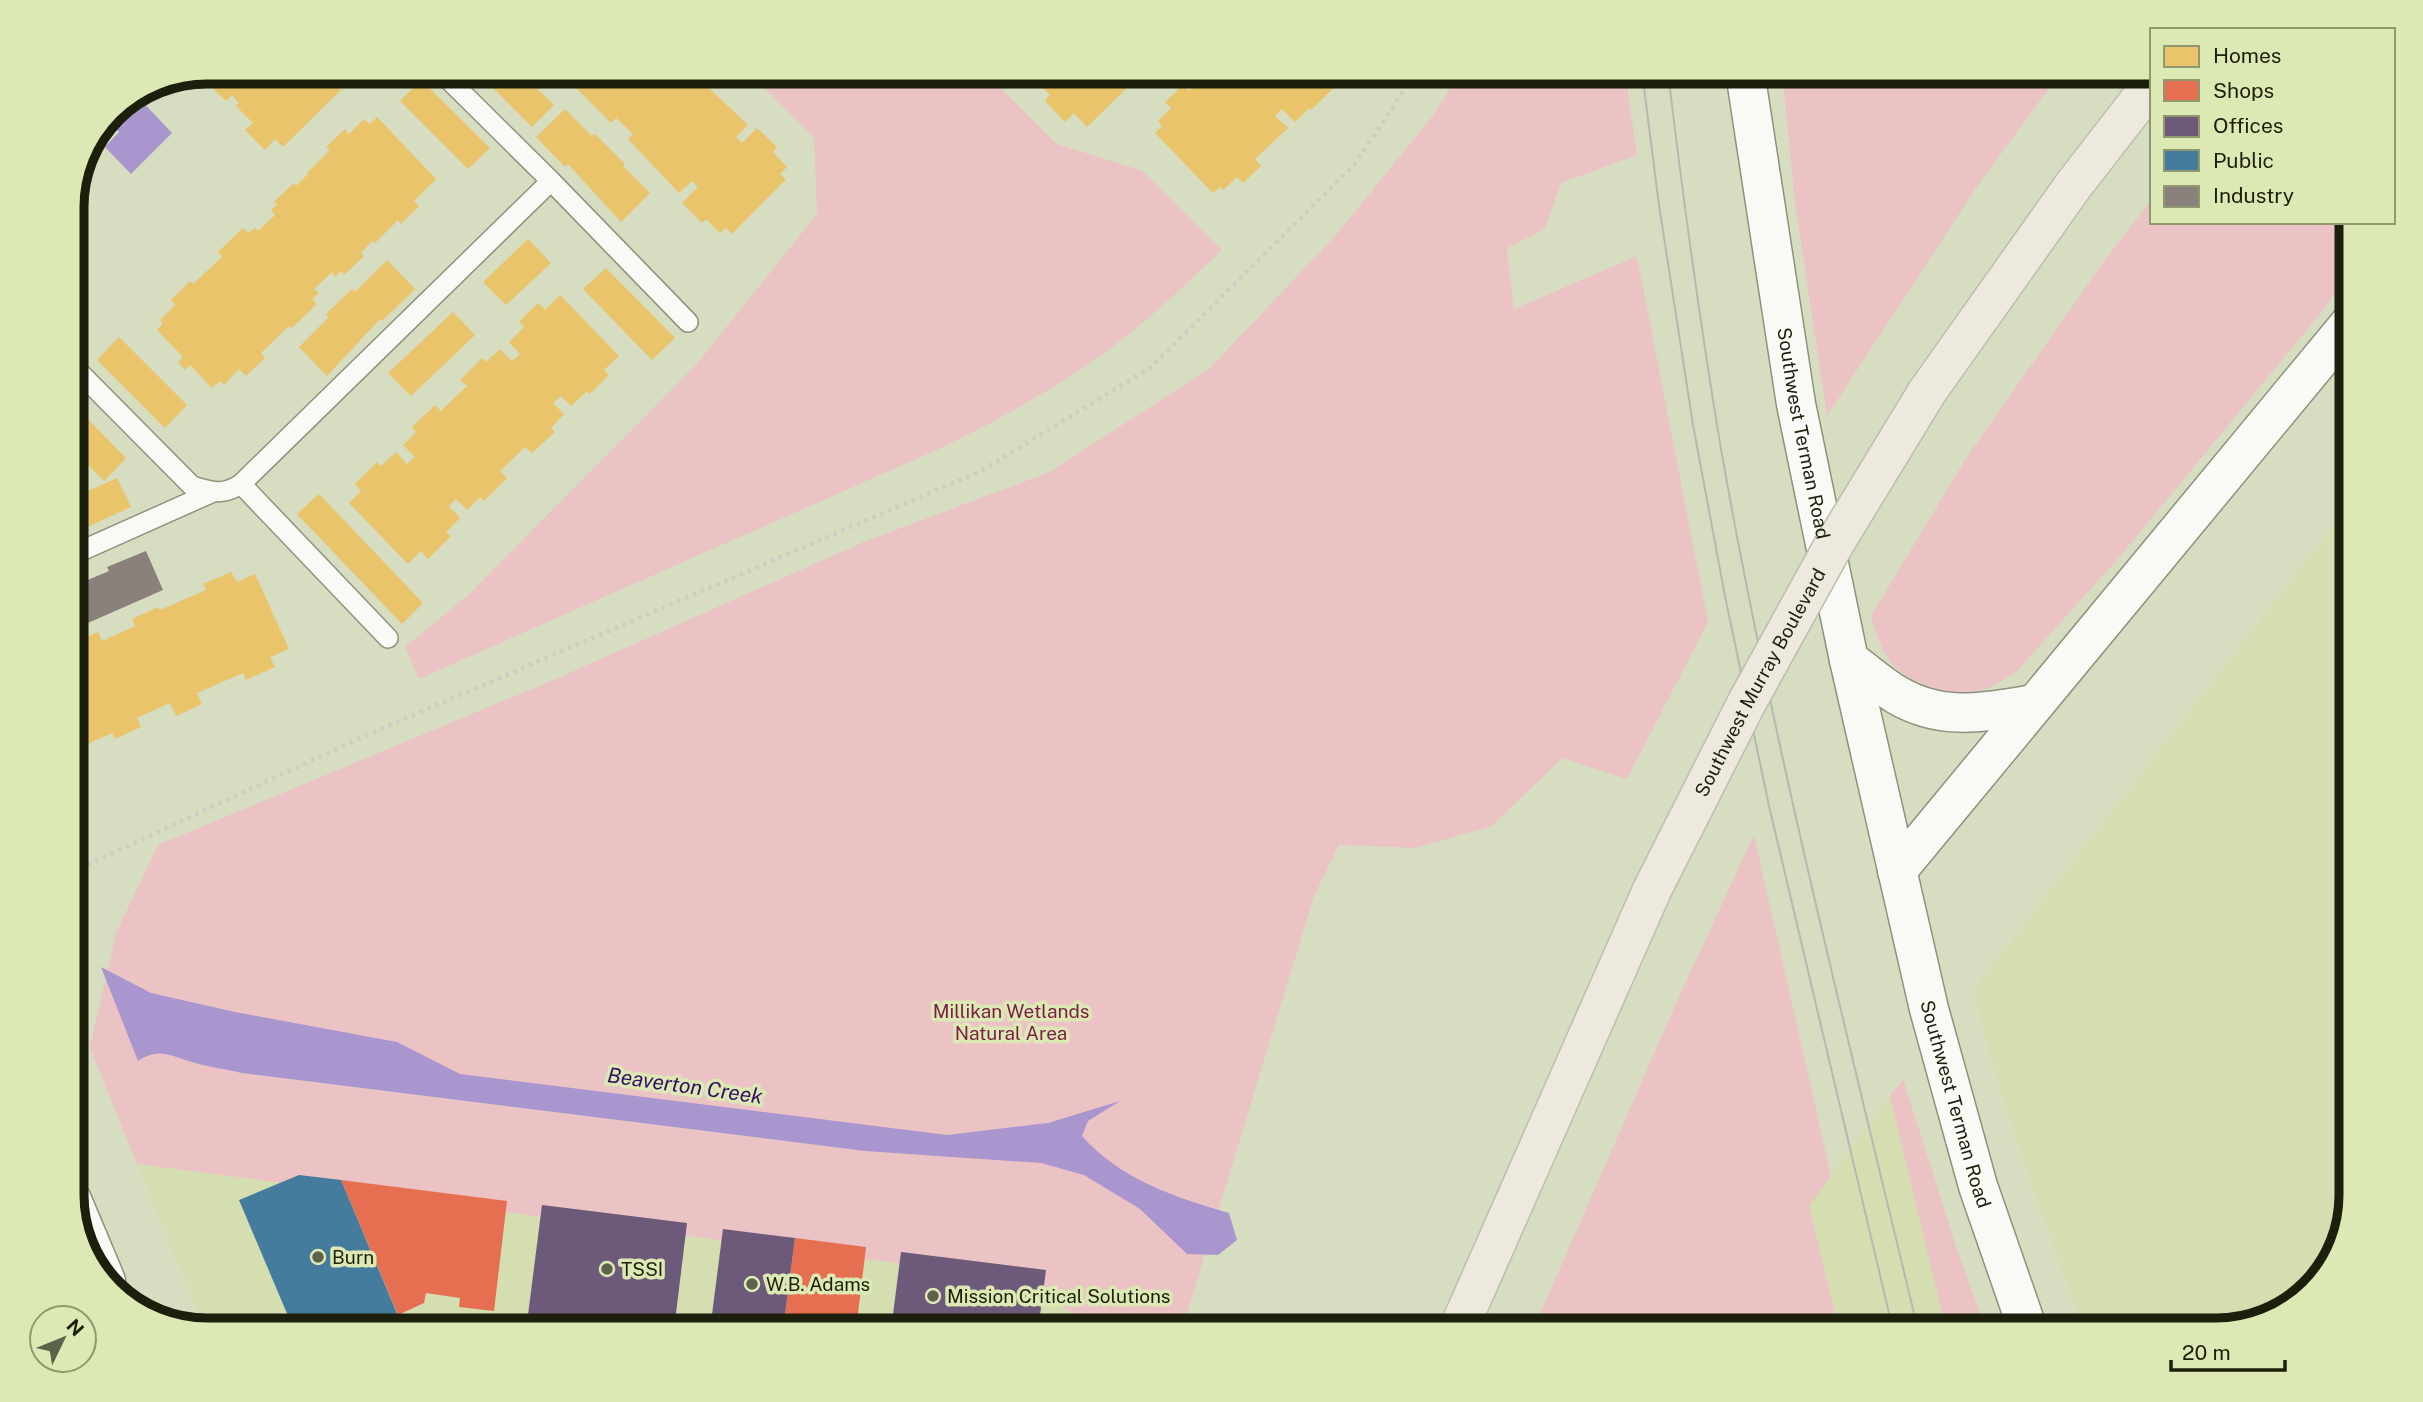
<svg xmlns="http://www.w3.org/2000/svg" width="2423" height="1402" viewBox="0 0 2423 1402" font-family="'Public Sans',sans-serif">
<rect width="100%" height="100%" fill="#d7ddc0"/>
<g fill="#d4deb0">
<polygon points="2351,503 2351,1195 2333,1262 2284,1312 2216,1330 2084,1330 2033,1189 2000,1090 1973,990"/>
<polygon points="1890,1096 1946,1330 1839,1330 1809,1205"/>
<polygon points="137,1164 1034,1281 1090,1330 205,1330"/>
</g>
<g fill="#ebc3c4">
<path d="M748 72H985L1057 144 1143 171 1222 250C1184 286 1147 322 1104 353 1053 390 998 420 941 448L419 679 405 647 465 598 696 365 817 214 814 137Z"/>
<polygon points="1461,72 1625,72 1637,155 1561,183 1545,229 1507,248 1514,309 1637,256 1708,622 1627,779 1562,758 1492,826 1415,848 1339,845 1314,896 1182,1330 1090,1330 1034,1281 137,1164 90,1048 116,933 158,845 558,678 866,541 1050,472 1210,368 1336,235 1431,118"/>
<polygon points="1782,72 2061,72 1978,185 1827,416 1795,203"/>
<path d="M2152 199V222H2351V271L2324 309 2122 554 2017 671C1985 694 1963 701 1926 685 1914 680 1902 675 1893 665 1881 651 1876 633 1871 616L1965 460 2104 261Z"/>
<polygon points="1754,835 1831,1176 1809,1206 1839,1330 1533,1330 1677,1001"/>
<polygon points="1903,1079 1956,1246 1986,1330 1946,1330 1890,1096"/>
</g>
<g fill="#aa96cf">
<polygon points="136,95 172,133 131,174 105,147 119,132 107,119 112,111"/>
<path d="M101 967 151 993 235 1012 397 1042 460 1074 947 1135 1048 1123 1120 1101 1088 1121 1082 1136C1121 1180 1175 1197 1229 1213L1237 1240 1218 1255 1187 1254 1140 1209 1084 1175 1041 1163 865 1151 242 1073C225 1069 208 1067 192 1062 170 1056 159 1047 138 1061Z"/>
</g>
<g fill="#e9c46a">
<polygon points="207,72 340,72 342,74 333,83 341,90 283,147 275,139 265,150 245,130 253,123 236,106 239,103 232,95 226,101 198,74"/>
<polygon points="495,72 520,72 554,105 532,127 486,81"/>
<polygon points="560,72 685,72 691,77 694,74 748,125 736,137 742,143 757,128 777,147 773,152 787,167 780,174 786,179 732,234 726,228 720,233 706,219 702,223 682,203 698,187 692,181 679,193 628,139 633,134 616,118 611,123"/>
<polygon points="1043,72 1143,72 1087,127 1074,113 1065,122 1045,101 1050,95 1035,80"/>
<polygon points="1206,72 1234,73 1350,72 1311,110 1309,108 1295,122 1282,109 1275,116 1288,128 1255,159 1261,166 1243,183 1237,177 1223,190 1220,187 1213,193 1155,133 1162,126 1158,121 1171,108 1165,102 1183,85 1189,91"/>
<polygon points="421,80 490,148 468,169 400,101"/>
<polygon points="565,109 592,136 595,134 625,164 623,166 650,193 621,222 568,164 565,167 536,137"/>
<polygon points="377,117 436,179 414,201 419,206 401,224 398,220 375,243 372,241 361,253 364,256 344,275 341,271 335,277 332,272 314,289 319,293 312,299 317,304 292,328 289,326 261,353 265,358 246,376 239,369 224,385 220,381 212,388 190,365 185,370 178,362 183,357 157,330 163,323 160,320 175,305 171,300 190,281 193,284 222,257 218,252 243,228 249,233 255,228 258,231 275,215 271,210 277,204 274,202 294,183 296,186 308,174 307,173 330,150 326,147 345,129 349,134 364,119 370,124"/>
<polygon points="528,239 551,263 506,305 483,282"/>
<polygon points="387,260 415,289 382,321 380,319 327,376 299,347 329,317 326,314 352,289 355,292"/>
<polygon points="606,268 675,338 652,360 583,289"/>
<polygon points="560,295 619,356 604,370 609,375 590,394 587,391 571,406 561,396 553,403 564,414 551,428 555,432 532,453 525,447 500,471 507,478 484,501 480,497 467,510 456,499 449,506 460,518 446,532 451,536 428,559 421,551 408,564 349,503 361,491 355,484 377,462 381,466 396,452 407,464 415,457 403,445 416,432 412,427 435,405 441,411 467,386 460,380 482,358 486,362 500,349 512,361 520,354 509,342 524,327 519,322 538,303 545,310"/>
<polygon points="453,312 475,335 411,396 388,373"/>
<polygon points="119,337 187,405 165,428 97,360"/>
<polygon points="72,403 126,458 104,481 72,449"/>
<polygon points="117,478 131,507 72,534 72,498"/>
<polygon points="319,494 423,603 402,624 297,514"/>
<polygon points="231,572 237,582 255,574 289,649 270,657 275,667 246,680 243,673 197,693 202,704 176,716 170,703 137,718 141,727 115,739 112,733 72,751 72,643 98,632 102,641 135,626 132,619 158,607 160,610 206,590 203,584"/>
</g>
<g fill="#e76f51">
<polygon points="341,1180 507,1201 494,1311 459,1307 460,1298 426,1293 424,1303 398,1315"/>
<polygon points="795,1238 866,1247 856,1330 783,1330"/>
</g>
<g fill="#6d597a">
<polygon points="542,1205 687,1223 674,1330 647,1330 528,1315"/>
<polygon points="723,1229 795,1238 783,1330 710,1330"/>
<polygon points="901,1252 1046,1270 1038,1330 891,1330"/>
</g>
<polygon fill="#457b9d" points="299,1175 341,1180 404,1330 294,1330 239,1200"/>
<polygon fill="#8a817c" points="146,551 163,590 72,630 72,583 75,582 76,585 109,571 107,567"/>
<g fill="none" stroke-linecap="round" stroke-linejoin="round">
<g stroke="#8d927c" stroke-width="22">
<g id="service">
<polyline points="551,181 688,322"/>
<path d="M72 365 192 486C213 492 222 496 241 484L551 181 441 72"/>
<polyline points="241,484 388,638"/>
<polyline points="72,555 213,492"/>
</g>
</g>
<g stroke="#8d927c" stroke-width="41">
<g id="tertiary">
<path id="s1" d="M1745 72 1796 404 1849 660 1929 1009 1978 1186 2028 1330"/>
<path d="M1849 660C1865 671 1880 685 1897 695 1943 722 1985 712 2034 704"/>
<polyline points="1897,871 2351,322"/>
<polyline points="72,1200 106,1281"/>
</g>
</g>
<g stroke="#bbbeaf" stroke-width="41">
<g id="primary">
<polyline points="1927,392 2073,186 2152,84"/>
<polyline points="1458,1330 1652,890"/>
</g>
</g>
<polyline stroke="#cccdc5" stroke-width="4.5" stroke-dasharray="3.5 5" stroke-linecap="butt" points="72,872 360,738 981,471 1150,368 1355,164 1416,72"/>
<use href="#service" stroke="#f9faf6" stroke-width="19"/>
<use href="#tertiary" stroke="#f9faf6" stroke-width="38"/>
<use href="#primary" stroke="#eee9df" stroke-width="38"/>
<g stroke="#b7b8b1" stroke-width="2">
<polyline points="1642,72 1659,205 1693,425 1725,596 1769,806 1893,1330"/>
<path d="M1668 72C1683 198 1700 324 1721 449 1773 745 1848 1038 1918 1330"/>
</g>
<g stroke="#bbbeaf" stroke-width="41" stroke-linecap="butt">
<g id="primary-bridge">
<path id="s2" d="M1652 890 1746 704 1832 548 1927 392"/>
</g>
</g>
<use href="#primary-bridge" stroke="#eee9df" stroke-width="38"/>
</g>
<g fill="#5d624a" stroke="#dde9b4" stroke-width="2.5">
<circle cx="318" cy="1257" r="7"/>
<circle cx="607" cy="1269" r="7"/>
<circle cx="752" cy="1284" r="7"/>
<circle cx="933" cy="1296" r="7"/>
</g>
<g text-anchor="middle" stroke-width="7" stroke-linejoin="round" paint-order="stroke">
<g font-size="19" fill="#1c1f0b" stroke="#dde9b4">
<text dy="7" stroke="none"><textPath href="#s1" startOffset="366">Southwest Terman Road</textPath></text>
<text dy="7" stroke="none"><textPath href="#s2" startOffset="234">Southwest Murray Boulevard</textPath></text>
<text dy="7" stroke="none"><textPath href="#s1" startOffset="1054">Southwest Terman Road</textPath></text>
</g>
<g font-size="19" fill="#7b1b46" stroke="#dde9b4">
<text x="1011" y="1018">Millikan Wetlands<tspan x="1011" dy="22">Natural Area</tspan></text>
</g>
<g font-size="19" fill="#1c1f0b" stroke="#dde9b4" text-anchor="start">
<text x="332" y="1264">Burn</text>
<text x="621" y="1276">TSSI</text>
<text x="766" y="1291">W.B. Adams</text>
<text x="947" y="1303">Mission Critical Solutions</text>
</g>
<g font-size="21" font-style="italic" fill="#350e63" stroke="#dde9b4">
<text transform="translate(685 1086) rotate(8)" y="7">Beaverton Creek</text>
</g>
</g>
<path d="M0 0H2423V1402H0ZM207 84H2216A123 123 0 0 1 2339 207V1195A123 123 0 0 1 2216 1318H207A123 123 0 0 1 84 1195V207A123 123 0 0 1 207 84Z" fill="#dde9b4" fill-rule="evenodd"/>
<path fill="none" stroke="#1c1f0b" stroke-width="9" d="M207 84H2216A123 123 0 0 1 2339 207V1195A123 123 0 0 1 2216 1318H207A123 123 0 0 1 84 1195V207A123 123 0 0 1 207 84Z"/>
<rect x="2150" y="28" width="245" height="196" fill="#dde9b4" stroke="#909870" stroke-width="2"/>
<rect x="2164" y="46" width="35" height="21" fill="#e9c46a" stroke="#909870" stroke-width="2"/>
<text x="2213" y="63" font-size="21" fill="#1c1f0b">Homes</text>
<rect x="2164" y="80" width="35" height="21" fill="#e76f51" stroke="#909870" stroke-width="2"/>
<text x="2213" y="98" font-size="21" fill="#1c1f0b">Shops</text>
<rect x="2164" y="116" width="35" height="21" fill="#6d597a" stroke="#909870" stroke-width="2"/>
<text x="2213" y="133" font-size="21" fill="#1c1f0b">Offices</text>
<rect x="2164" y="150" width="35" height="21" fill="#457b9d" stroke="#909870" stroke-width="2"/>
<text x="2213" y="168" font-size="21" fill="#1c1f0b">Public</text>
<rect x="2164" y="186" width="35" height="21" fill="#8a817c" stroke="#909870" stroke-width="2"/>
<text x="2213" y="203" font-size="21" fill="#1c1f0b">Industry</text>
<g transform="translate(63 1339) rotate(47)"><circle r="33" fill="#dde9b4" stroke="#909870" stroke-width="2"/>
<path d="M0-5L12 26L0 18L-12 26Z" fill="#5d624a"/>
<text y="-10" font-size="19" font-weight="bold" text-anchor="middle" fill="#1c1f0b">N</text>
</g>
<path d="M2171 1360v10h114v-10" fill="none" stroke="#1c1f0b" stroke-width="3.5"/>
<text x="2182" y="1360" font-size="21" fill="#1c1f0b" stroke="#dde9b4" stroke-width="5" paint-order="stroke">20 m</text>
</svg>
